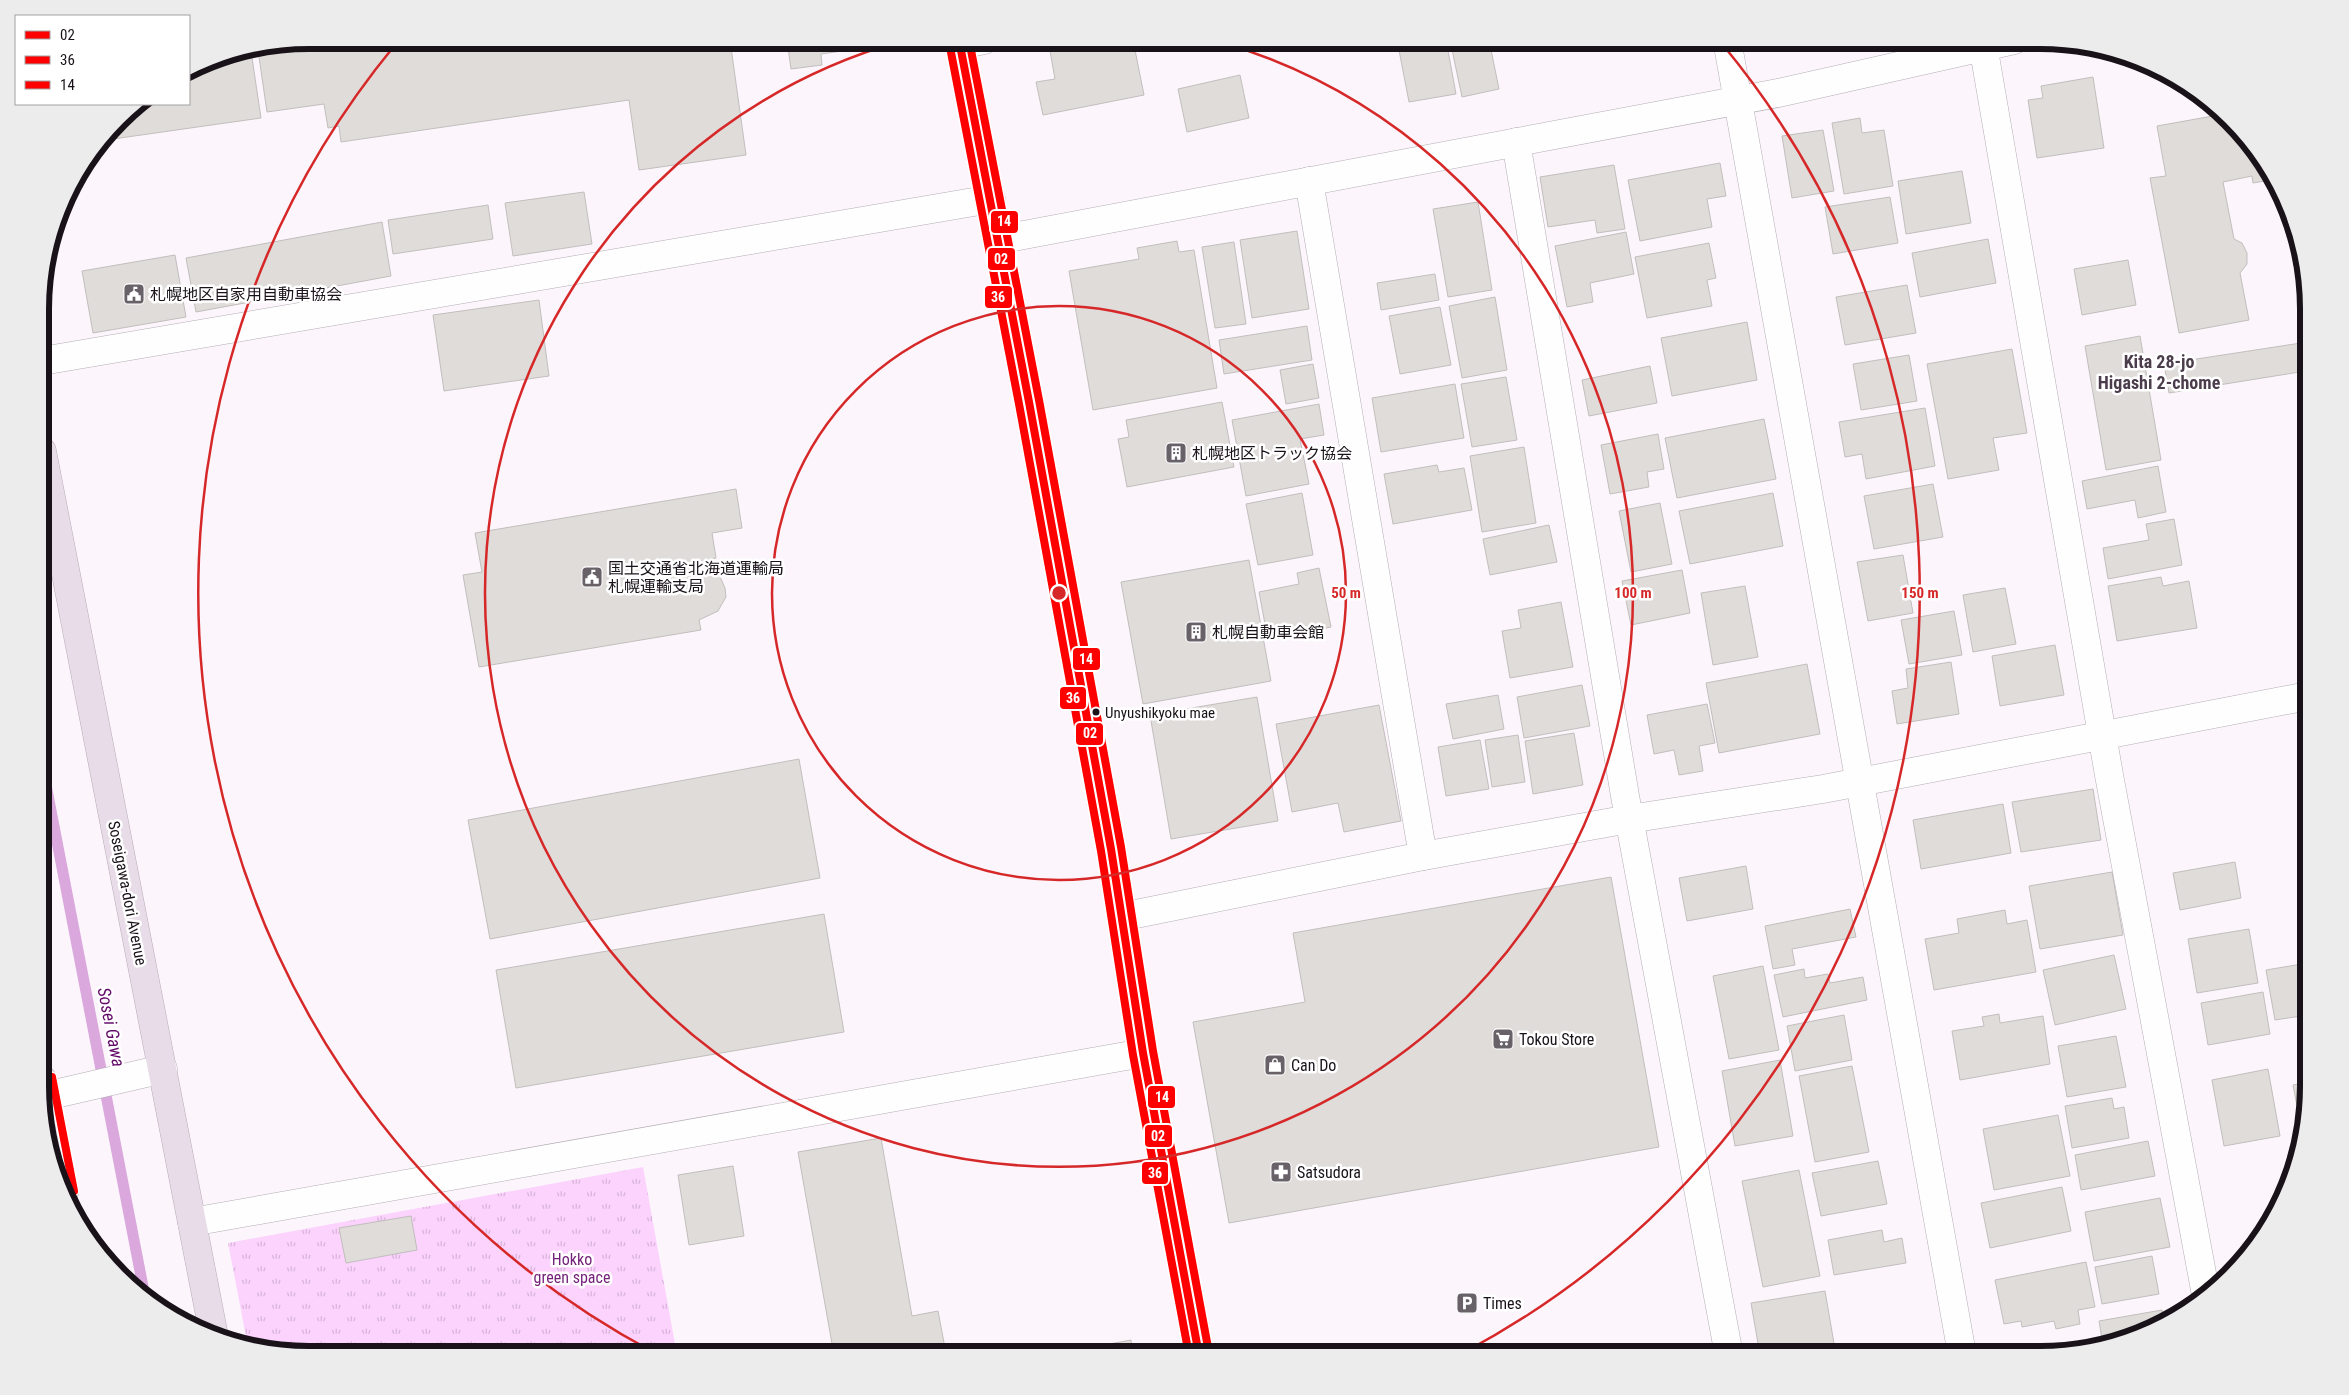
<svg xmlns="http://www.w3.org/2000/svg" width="2349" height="1395" viewBox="0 0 2349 1395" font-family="'Roboto Condensed','Noto Sans JP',sans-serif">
<defs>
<pattern id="park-tufts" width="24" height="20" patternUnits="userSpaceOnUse" patternTransform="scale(1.25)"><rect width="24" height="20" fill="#fbd3fd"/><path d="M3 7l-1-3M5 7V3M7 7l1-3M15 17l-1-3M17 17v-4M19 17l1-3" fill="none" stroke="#d7b4d8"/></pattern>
</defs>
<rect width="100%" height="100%" fill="#fcf6fc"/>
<polygon fill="url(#park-tufts)" points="643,1167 677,1355 308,1355 248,1347 228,1243"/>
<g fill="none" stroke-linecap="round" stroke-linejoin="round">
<polyline stroke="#daa8dc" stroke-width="11" points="42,764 145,1297"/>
</g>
<g fill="#e0dcda" stroke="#c2bebd">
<polygon points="308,40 730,40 746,155 639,170 629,100 341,142 339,126 328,128 324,104 267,112 258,50"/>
<polygon points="787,40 905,40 906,42 821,54 822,65 791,69"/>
<polygon points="1105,40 1133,40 1144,95 1043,115 1036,82 1055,79 1050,51"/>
<polygon points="1423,40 1446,40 1456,94 1409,102 1398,45"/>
<polygon points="1450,40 1489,40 1499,89 1462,97"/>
<polygon points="251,51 261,118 106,140 131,107 136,104 189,104 189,71 206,60"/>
<polygon points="1240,75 1249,118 1187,132 1178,89"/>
<polygon points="2093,77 2104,148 2037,158 2028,100 2043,98 2041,86"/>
<polygon points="2224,114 2230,118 2272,173 2264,174 2265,181 2253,183 2252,176 2223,182 2234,239 2242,243 2247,253 2247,264 2240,273 2249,320 2179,333 2150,178 2166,176 2157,126"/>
<polygon points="1860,118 1862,133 1884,130 1893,186 1844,194 1832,123"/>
<polygon points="1823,130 1834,191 1792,198 1782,136"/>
<polygon points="1720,163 1726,196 1707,199 1712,227 1640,241 1628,180"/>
<polygon points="1614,165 1625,229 1597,233 1595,220 1548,227 1540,177"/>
<polygon points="1962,171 1971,223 1906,234 1898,181"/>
<polygon points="584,192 592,244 513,256 505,203"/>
<polygon points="1890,197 1898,243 1833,254 1825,207"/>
<polygon points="1478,202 1492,290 1448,297 1433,209"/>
<polygon points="488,205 493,239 393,254 388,220"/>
<polygon points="382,222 391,276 196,312 186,258"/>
<polygon points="1297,231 1309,309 1252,318 1240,240"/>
<polygon points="1626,232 1634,274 1590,283 1593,302 1567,307 1555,246"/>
<polygon points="1988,239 1996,283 1920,297 1912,253"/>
<polygon points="1177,241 1179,252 1194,250 1217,388 1093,410 1069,271 1139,259 1137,248"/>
<polygon points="1234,242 1246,324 1215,328 1202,247"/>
<polygon points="1709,243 1716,278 1707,280 1712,306 1647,318 1635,257"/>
<polygon points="175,255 186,317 93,333 82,271"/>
<polygon points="2128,260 2136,305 2082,315 2074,269"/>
<polygon points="1435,274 1439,300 1381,310 1377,283"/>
<polygon points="1907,285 1916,333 1845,345 1836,297"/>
<polygon points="1495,297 1507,370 1462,378 1449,306"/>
<polygon points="539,300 549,376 444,391 433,315"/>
<polygon points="1440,307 1451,365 1400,374 1389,316"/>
<polygon points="1747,322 1757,380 1672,396 1661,338"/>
<polygon points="1307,326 1312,360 1224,374 1219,340"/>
<polygon points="2140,336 2161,460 2106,470 2085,346"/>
<polygon points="2301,343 2306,371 2169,393 2164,364"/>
<polygon points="2012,349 2027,433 1993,438 1999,470 1948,479 1927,364"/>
<polygon points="1909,355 1917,401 1861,410 1853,364"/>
<polygon points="1313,364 1319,398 1286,404 1280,370"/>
<polygon points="1650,366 1657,403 1589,416 1582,380"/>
<polygon points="1506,377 1517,440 1472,447 1461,384"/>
<polygon points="1455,384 1464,438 1381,452 1372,398"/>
<polygon points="1222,402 1234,467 1127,487 1118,439 1129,437 1126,420"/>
<polygon points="1319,404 1324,435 1300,439 1309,484 1246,496 1232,420"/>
<polygon points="1925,408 1935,466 1866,479 1862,454 1845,457 1839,422"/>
<polygon points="1764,419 1776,479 1677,498 1665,438"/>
<polygon points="1658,434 1664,469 1647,472 1649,487 1610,494 1601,445"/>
<polygon points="1524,447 1536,523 1482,532 1470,456"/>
<polygon points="1437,465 1439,472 1464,468 1472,510 1393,524 1384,474"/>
<polygon points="2158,466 2166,512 2138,518 2135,500 2087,509 2082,481"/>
<polygon points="1933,484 1943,537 1874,549 1864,496"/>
<polygon points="736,489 742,528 712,533 716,558 697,562 718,572 725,588 726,597 718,611 699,620 701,630 479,667 463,575 482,572 475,533"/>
<polygon points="1302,493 1313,555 1258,565 1246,504"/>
<polygon points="1773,493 1783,546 1690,564 1679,511"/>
<polygon points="1660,503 1672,564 1631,572 1619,511"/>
<polygon points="2174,519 2182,565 2108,579 2103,548 2149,540 2146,524"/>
<polygon points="1549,525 1557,562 1490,575 1483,539"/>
<polygon points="1903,555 1913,613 1868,621 1857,562"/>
<polygon points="1249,560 1271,681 1143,704 1121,582"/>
<polygon points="1319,568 1331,627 1268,640 1259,592 1299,584 1297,573"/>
<polygon points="1682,570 1690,613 1631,625 1622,581"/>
<polygon points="2161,577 2163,586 2189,581 2197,628 2117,641 2108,586"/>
<polygon points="1745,586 1758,657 1713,665 1701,593"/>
<polygon points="2005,588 2016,644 1973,652 1963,595"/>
<polygon points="1561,602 1573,667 1510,678 1502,631 1521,628 1518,610"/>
<polygon points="1954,611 1962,655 1909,664 1901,620"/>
<polygon points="2055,645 2064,695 2000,706 1992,656"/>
<polygon points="1951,662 1959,714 1897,724 1892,691 1908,688 1906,669"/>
<polygon points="1807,664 1820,734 1719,753 1706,683"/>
<polygon points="1582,685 1590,726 1524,738 1517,697"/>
<polygon points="1498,695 1504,729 1453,739 1446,704"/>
<polygon points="1257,697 1278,821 1171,839 1150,715"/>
<polygon points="1707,704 1715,743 1699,746 1703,771 1679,775 1674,750 1654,754 1647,715"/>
<polygon points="1379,705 1401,821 1344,832 1338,803 1292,812 1276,724"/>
<polygon points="1574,733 1583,785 1533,794 1525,741"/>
<polygon points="1518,735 1525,782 1492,787 1485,740"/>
<polygon points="1480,740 1489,789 1446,796 1438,747"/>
<polygon points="799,759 820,878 490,939 468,820"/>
<polygon points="2093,789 2101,840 2021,852 2012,802"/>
<polygon points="2003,804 2011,853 1921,869 1913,820"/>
<polygon points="2235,862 2241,898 2180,910 2173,873"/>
<polygon points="1746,866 1753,909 1687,921 1679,878"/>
<polygon points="2112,872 2123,935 2040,949 2029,886"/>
<polygon points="1611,877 1659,1147 1229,1223 1193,1022 1305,1002 1293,933"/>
<polygon points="1850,909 1856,937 1792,949 1795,965 1773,969 1765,926"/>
<polygon points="2005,910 2007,924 2027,920 2036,972 1934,990 1925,939 1959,933 1957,919"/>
<polygon points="824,914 844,1032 516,1088 496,970"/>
<polygon points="2249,929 2258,983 2197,993 2188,939"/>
<polygon points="2114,955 2126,1009 2055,1025 2043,970"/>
<polygon points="2308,963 2308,1015 2275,1020 2266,970"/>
<polygon points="1763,966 1779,1050 1729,1059 1713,976"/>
<polygon points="1804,969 1805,978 1828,974 1830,983 1863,977 1867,1000 1783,1017 1774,975"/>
<polygon points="2263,992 2270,1034 2208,1045 2201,1003"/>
<polygon points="1999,1014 2000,1023 2043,1016 2050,1064 1960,1080 1952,1031 1984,1026 1982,1017"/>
<polygon points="1844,1015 1852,1060 1795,1071 1787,1026"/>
<polygon points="2116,1036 2126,1087 2067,1097 2058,1046"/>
<polygon points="1780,1060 1793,1136 1735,1146 1722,1071"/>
<polygon points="1852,1066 1869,1152 1815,1162 1799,1076"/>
<polygon points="2268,1069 2280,1136 2224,1146 2212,1080"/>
<polygon points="2308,1082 2308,1104 2305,1127 2301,1127 2293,1085"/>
<polygon points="2112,1098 2114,1109 2124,1107 2129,1138 2072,1148 2065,1106"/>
<polygon points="2058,1115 2070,1176 1994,1190 1983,1129"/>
<polygon points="881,1138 912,1316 938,1311 945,1348 919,1353 919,1355 834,1355 798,1152"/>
<polygon points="2148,1141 2155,1176 2081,1190 2075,1155"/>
<polygon points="1878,1161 1887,1204 1821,1216 1812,1173"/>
<polygon points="733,1166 744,1236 689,1245 678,1175"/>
<polygon points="1799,1170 1820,1276 1763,1287 1742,1181"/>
<polygon points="2062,1187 2071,1231 1990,1248 1981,1203"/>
<polygon points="2160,1198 2170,1247 2094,1261 2085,1212"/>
<polygon points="411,1216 417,1250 346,1263 339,1228"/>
<polygon points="1882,1230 1884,1242 1902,1238 1906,1263 1834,1275 1828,1240"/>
<polygon points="2152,1256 2159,1294 2102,1304 2095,1267"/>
<polygon points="2086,1262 2095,1307 2078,1310 2080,1324 2056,1329 2054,1321 2022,1327 2021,1321 2004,1324 1995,1280"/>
<polygon points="1825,1291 1836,1355 1760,1355 1751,1303"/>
<polygon points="2162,1310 2165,1324 2127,1341 2103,1345 2099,1321"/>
<polygon points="1131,1340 1133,1355 1049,1355"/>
</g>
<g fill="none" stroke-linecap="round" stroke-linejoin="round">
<g stroke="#b3aeb3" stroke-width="29">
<g id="street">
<polyline points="960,45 984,40"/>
<polyline points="1983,45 2109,775 2206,1295"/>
<polyline points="1516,142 1625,796 1729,1355"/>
<polyline points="1309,181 1423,856"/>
<polyline points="998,240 1778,93 2014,40"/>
<polyline points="42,361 991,199"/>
<polyline points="1121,917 1423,856 1629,819 1823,789 2308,696"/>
<polyline points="42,1097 163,1069"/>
<polyline points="192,1222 1143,1053"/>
</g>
</g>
<g stroke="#b3aeb3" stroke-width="29">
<g id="secondary">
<polyline points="959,40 1029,402 1111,849 1143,1053 1199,1355"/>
<polyline points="1727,40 1962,1354"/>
</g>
</g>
<g stroke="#b8abb8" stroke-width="29">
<g id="highway">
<polyline points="42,451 214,1336"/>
<polyline points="42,1079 64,1193"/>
</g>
</g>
<use href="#street" stroke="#fffeff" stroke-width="28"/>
<use href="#secondary" stroke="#fffeff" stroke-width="28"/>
<use href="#highway" stroke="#e7dce7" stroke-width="28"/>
<g stroke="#fff" stroke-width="11">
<polyline id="bus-1" points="959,40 1029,402 1111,849 1143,1053 1199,1355"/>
</g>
<g stroke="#fff" stroke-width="11">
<polyline id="bus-2" points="949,42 1019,404 1101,851 1133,1055 1189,1355"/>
</g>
<g stroke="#fff" stroke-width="11">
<g id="bus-3">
<polyline points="969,40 1039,400 1121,847 1153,1051 1209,1353"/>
<polyline points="52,1077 74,1191"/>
</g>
</g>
<use href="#bus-1" stroke="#f00" stroke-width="8"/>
<use href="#bus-2" stroke="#f00" stroke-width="8"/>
<use href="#bus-3" stroke="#f00" stroke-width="8"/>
</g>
<g fill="none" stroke="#d62828" stroke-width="2.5">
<circle cx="1059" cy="593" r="287"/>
<path d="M1217 41A574 574 0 1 1 901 41"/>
<path d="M655 1353A861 861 0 0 1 395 45M1723 45A861 861 0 0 1 1463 1353"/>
</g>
<defs>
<g id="civic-square" transform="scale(1.125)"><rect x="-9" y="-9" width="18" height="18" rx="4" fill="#686268" stroke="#fff"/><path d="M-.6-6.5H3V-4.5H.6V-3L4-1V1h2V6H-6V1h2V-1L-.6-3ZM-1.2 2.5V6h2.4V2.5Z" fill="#fff"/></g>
<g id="building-square" transform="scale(1.125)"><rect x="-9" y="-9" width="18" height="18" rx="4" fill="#686268" stroke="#fff"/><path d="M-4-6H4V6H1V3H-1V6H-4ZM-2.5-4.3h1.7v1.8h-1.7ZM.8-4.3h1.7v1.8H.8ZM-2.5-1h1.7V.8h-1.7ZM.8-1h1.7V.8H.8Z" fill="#fff"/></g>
<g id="supermarket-square" transform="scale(1.125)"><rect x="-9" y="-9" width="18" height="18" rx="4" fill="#686268" stroke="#fff"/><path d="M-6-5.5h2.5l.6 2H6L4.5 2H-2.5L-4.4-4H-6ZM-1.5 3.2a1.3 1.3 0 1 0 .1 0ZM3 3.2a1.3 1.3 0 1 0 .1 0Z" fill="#fff"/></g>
<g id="shop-square" transform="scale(1.125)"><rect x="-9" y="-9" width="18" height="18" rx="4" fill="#686268" stroke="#fff"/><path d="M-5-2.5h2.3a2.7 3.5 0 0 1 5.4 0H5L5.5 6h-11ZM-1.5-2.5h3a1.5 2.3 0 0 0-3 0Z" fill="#fff"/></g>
<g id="pharmacy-square" transform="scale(1.125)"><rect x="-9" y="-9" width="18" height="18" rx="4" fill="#686268" stroke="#fff"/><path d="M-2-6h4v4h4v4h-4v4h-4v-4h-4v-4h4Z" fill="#fff"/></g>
<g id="parking-square" transform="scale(1.125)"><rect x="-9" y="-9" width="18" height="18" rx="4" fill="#686268" stroke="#fff"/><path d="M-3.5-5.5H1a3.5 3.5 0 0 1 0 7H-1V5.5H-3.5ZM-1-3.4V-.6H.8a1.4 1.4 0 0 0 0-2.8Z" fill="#fff"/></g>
</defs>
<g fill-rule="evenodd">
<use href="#civic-square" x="134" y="294"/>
<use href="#building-square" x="1176" y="453"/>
<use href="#civic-square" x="592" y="577"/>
<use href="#building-square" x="1196" y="632"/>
<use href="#supermarket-square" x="1503" y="1039"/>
<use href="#shop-square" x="1275" y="1065"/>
<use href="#pharmacy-square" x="1281" y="1172"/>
<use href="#parking-square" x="1467" y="1303"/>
</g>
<circle fill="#191319" stroke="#fff" stroke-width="2" cx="1096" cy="712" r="4.5"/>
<g text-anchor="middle" stroke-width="5" stroke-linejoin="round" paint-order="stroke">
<g font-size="15" fill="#191319" stroke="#fff" text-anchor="start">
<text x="1105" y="718">Unyushikyoku mae</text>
</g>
<g font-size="16" fill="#191319" stroke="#fff" text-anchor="start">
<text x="150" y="300">札幌地区自家用自動車協会</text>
<text x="1192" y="459">札幌地区トラック協会</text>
<text x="608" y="574">国土交通省北海道運輸局<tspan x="608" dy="18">札幌運輸支局</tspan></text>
<text x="1212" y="638">札幌自動車会館</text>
<text x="1519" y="1045">Tokou Store</text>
<text x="1291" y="1071">Can Do</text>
<text x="1297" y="1178">Satsudora</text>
<text x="1483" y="1309">Times</text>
</g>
<g font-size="16" fill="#191319" stroke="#fff">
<text transform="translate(128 893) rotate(79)" y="6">Soseigawa-dori Avenue</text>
</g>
<g font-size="16" fill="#75237a" stroke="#fff">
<text x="572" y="1265">Hokko<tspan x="572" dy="18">green space</tspan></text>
</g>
<g font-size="18" font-weight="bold" fill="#4b3d4b" stroke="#fff">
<text x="2159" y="368">Kita 28-jo<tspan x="2159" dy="21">Higashi 2-chome</tspan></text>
</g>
<g font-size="18" font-style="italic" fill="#620a68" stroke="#fff">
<text transform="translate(111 1027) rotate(79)" y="6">Sosei Gawa</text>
</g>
</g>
<path d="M0 0H2349V1395H0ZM309 49H2040A260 260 0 0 1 2300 309V1086A260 260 0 0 1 2040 1346H309A260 260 0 0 1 49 1086V309A260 260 0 0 1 309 49Z" fill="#edeced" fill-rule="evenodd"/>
<path fill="none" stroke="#191319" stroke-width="6" d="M309 49H2040A260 260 0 0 1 2300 309V1086A260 260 0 0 1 2040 1346H309A260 260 0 0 1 49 1086V309A260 260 0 0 1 309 49Z"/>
<circle cx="1059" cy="593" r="8" fill="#d62828" stroke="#fff" stroke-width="2.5"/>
<g font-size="15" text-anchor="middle" font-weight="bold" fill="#d62828" stroke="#fff" stroke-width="5" stroke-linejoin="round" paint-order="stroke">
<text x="1346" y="598">50 m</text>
<text x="1633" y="598">100 m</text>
<text x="1920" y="598">150 m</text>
</g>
<g stroke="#fff" stroke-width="2">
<rect x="990" y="210" width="29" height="24" rx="5" fill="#f00"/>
<rect x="987" y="247" width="29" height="24" rx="5" fill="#f00"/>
<rect x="984" y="285" width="29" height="24" rx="5" fill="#f00"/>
<rect x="1072" y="647" width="29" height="24" rx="5" fill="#f00"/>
<rect x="1059" y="686" width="28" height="24" rx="5" fill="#f00"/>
<rect x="1075" y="722" width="29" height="24" rx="5" fill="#f00"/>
<rect x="1147" y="1085" width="29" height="24" rx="5" fill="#f00"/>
<rect x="1144" y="1124" width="29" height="24" rx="5" fill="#f00"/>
<rect x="1141" y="1161" width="28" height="24" rx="5" fill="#f00"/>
</g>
<g font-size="14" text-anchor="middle" font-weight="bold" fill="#fff">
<text x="1004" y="226">14</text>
<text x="1001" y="264">02</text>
<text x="998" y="302">36</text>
<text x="1086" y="664">14</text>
<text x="1073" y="703">36</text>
<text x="1090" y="738">02</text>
<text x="1162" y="1102">14</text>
<text x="1158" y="1141">02</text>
<text x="1155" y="1178">36</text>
</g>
<rect x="15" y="15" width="175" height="90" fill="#ffffff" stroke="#a3a1a3"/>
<rect x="25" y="31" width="25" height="8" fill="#ff0000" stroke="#a3a1a3"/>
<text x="60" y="40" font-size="15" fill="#191319">02</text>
<rect x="25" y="56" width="25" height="8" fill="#ff0000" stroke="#a3a1a3"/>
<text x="60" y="65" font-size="15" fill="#191319">36</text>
<rect x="25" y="81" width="25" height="8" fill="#ff0000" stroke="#a3a1a3"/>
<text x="60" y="90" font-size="15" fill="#191319">14</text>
</svg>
